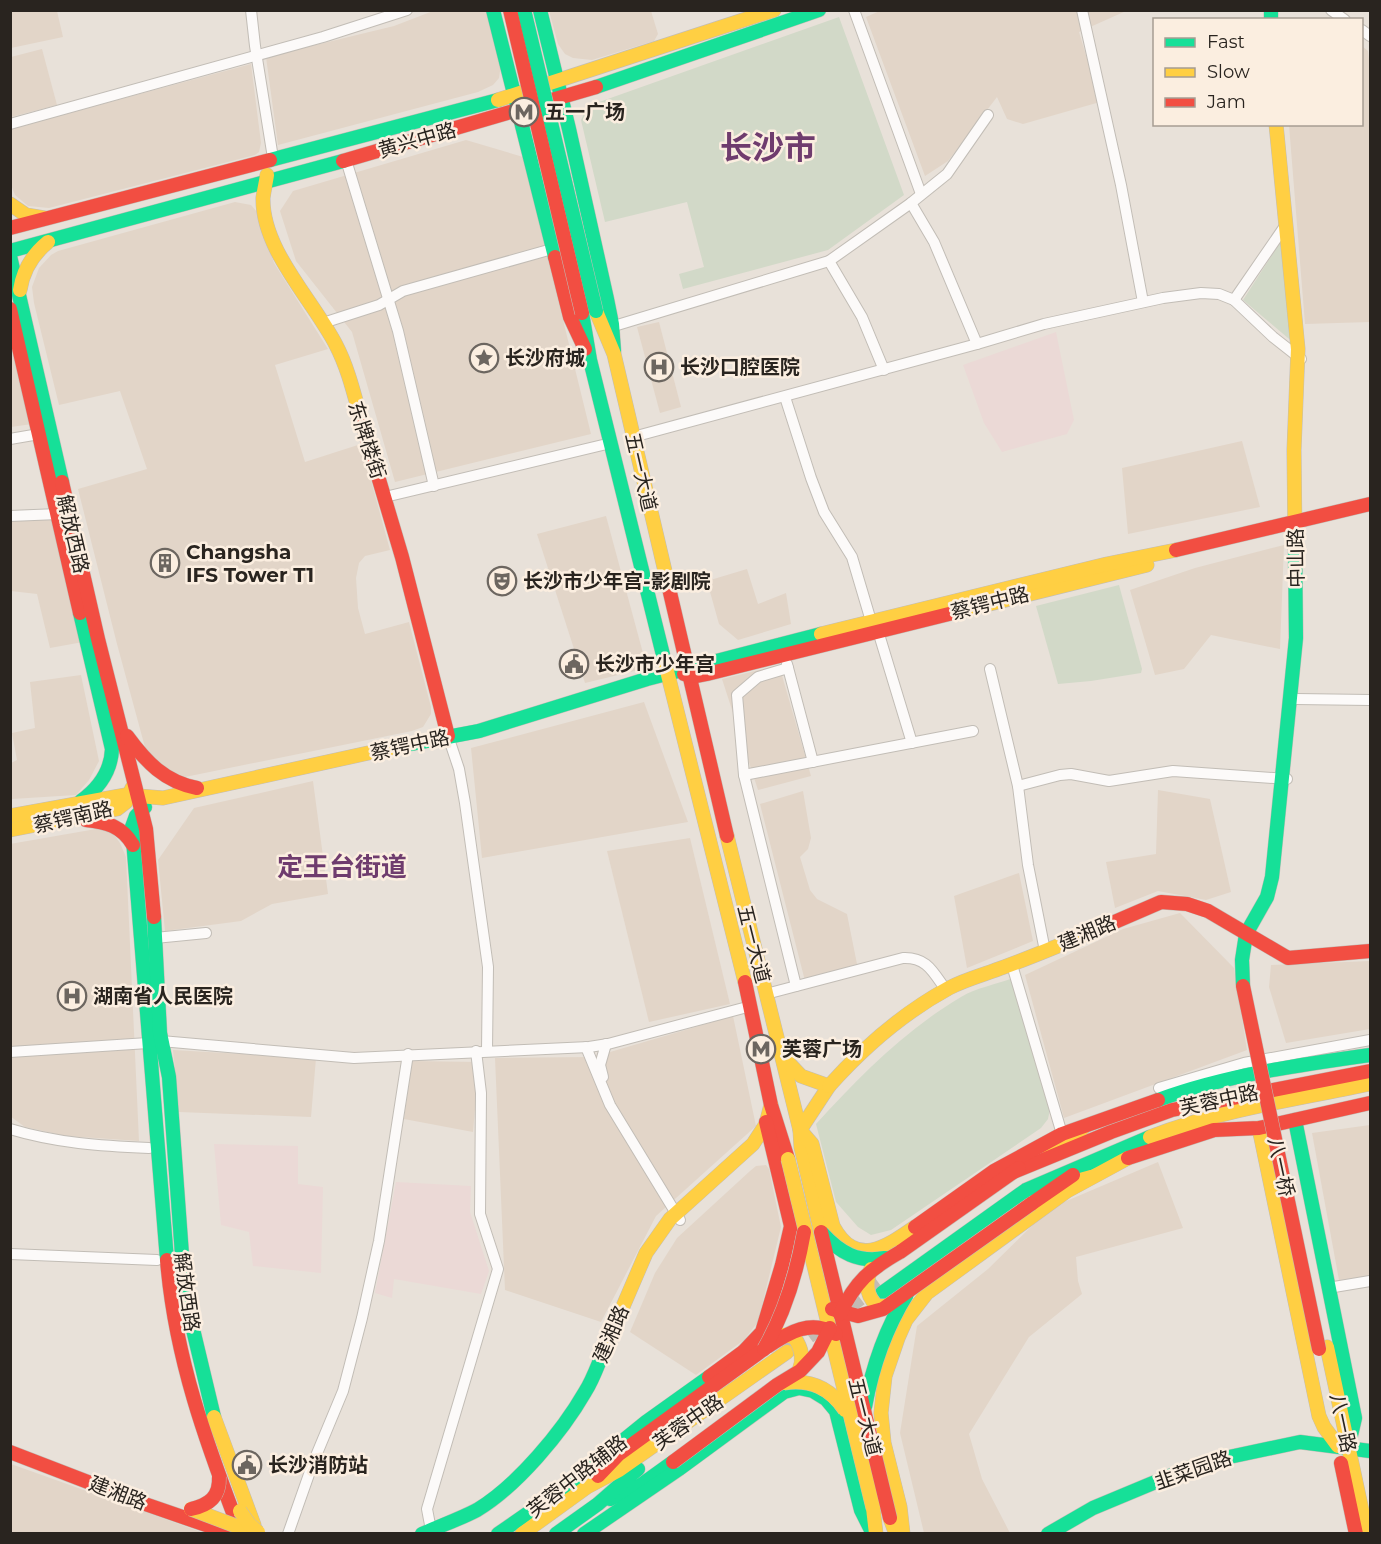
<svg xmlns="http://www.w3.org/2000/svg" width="1381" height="1544" viewBox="0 0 1381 1544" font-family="Montserrat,'Noto Sans SC',sans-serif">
<rect width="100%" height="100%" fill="#e8e1d9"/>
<g fill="#e2d5c8">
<polygon points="882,10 1126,11 1079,32 1100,102 1023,124 1007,119 997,97 948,161 925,176 866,17"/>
<polygon points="10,11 57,11 63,37 11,48"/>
<polygon points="433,11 487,11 501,64 499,78 493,85 478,92 278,145 266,57 394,26"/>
<polygon points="549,11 651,11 658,34 654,41 592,60 573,58 565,54 558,44"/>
<polygon points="1362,46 1368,51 1370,67 1370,322 1305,324 1289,125 1362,124"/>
<polygon points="42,49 57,105 11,117 11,57"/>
<polygon points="251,64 261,143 259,152 255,155 49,208 28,206 15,195 11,185 10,129"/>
<polygon points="466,140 523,157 591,434 395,482 352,332 296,261 280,211 293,191"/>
<polygon points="235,202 251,205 257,212 274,263 328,349 275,365 305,462 361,444 390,550 365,556 359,563 356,578 358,608 365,634 409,622 431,707 431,714 423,727 412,731 185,777 165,771 146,751 117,644 78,489 147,469 120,391 59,405 34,303 32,287 39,268 51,255 58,251"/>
<polygon points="659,322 681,407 660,413 637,327"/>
<polygon points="10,323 32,424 11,427 10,427"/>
<polygon points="1242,441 1260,507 1128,534 1122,468"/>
<polygon points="606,516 647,668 585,683 537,534"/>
<polygon points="54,519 83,642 50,648 37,594 11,591 10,521"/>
<polygon points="1284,545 1280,649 1211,635 1184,669 1155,675 1130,590 1195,568"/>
<polygon points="747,569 758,604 786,593 791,624 738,640 719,624 707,581"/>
<polygon points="779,665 811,776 758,790 722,679"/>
<polygon points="81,675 99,761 89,780 76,795 12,799 11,763 17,760 12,733 35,728 30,682"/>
<polygon points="644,702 688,822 482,858 471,748"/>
<polygon points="313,781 328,894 272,904 241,921 165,931 158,860 194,808"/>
<polygon points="1158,790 1210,799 1231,892 1206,900 1158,891 1115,908 1106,862 1156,854"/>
<polygon points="803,791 811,838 808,849 800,857 810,890 817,899 847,914 857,964 805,981 760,804"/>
<polygon points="96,829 112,832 120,843 126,857 139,1141 66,1136 25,1127 10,1116 10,844"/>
<polygon points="690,838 730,1004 649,1022 607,851"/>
<polygon points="1019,873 1033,941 967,968 954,896"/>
<polygon points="1180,913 1234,968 1247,1050 1064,1118 1025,975 1123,929"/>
<polygon points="1370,961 1370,1029 1286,1043 1269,987 1271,965"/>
<polygon points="733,1016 756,1126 656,1216 601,1322 505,1290 495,1058 593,1057"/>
<polygon points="173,1050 316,1058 311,1117 179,1112"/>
<polygon points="412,1061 479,1062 473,1132 404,1119"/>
<polygon points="1370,1125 1370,1276 1339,1280 1312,1133"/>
<polygon points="1158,1162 1183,1228 1076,1257 1078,1281 1082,1294 1029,1337 969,1434 982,1479 1010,1533 924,1533 900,1433 917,1326 988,1269 1050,1208"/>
<polygon points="766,1165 769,1169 781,1227 758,1322 744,1340 696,1375 630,1332 655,1273 677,1238 750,1171 756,1166"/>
<polygon points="10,1464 11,1464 204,1533 11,1533"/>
</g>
<g fill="#ebd9d6">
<polygon points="1056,332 1074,420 1067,434 1002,452 984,423 963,365"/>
<polygon points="214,1144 298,1146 298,1184 323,1187 321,1273 253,1266 249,1232 221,1225"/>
<polygon points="396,1182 471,1186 470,1212 489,1271 481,1294 394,1279 392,1298 375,1293"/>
</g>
<g fill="#d2d9c8">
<polygon points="839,17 904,195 828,250 683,289 679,274 704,267 687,202 605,222 581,120 588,106"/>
<polygon points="1283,238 1295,344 1243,300"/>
<polygon points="1119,585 1142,669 1141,673 1091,681 1058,684 1036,606"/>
<path d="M1013 978 1050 1109 1048 1119 1041 1128 891 1230 871 1235 858 1227 836 1202 816 1124C859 1077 905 1030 961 997 976 988 997 984 1013 978Z"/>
</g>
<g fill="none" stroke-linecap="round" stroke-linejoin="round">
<polyline stroke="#c2bbb4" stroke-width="16" stroke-dasharray="16 8" stroke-linecap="butt" points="789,1350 880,1283"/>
<g stroke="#c2bdb6" stroke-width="12">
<g id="street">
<polyline points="251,10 255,46 273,158"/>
<polyline points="854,10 921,194"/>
<polyline points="1082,10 1121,185 1143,302"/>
<polyline points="1331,10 1345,20"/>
<polyline points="1362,30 1370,36"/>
<polyline points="10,124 323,37 407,10"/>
<polyline points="346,160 398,331 434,486"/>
<polyline points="911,203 934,242 977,344"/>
<polyline points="829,261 862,317 884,370"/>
<polyline points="1234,300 1273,337 1301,359"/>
<polyline points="323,323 379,305 403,291 552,249"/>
<polyline points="614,326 829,261 911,203 947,174 988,115"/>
<polyline points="785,397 811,478 824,512 852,557 871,621"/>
<polyline points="633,437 977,344 1044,324 1163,298 1201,293 1219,294 1234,300 1287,223"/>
<polyline points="10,439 39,434"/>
<polyline points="385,497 611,443"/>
<polyline points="10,516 58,514"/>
<polyline points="878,631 912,743"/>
<polyline points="787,664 813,762"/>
<polyline points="788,668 758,677 737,695 744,775 796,986"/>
<polyline points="990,669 1018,786 1028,865 1045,951"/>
<polyline points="1296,699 1370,700"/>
<polyline points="448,736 459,769 465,803 488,967 487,1050"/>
<polyline points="744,775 973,731"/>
<polyline points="1018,786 1060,775 1071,774 1109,781 1173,771 1287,779"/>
<polyline points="155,938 206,933"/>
<polyline points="1012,965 1062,1134"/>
<path d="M766 994 903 958C927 957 933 972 946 990"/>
<polyline points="161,1041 354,1058 589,1047 608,1044 751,1006"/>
<polyline points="586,1047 610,1105 680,1220"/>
<polyline points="10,1052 148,1043"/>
<polyline points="603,1077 600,1065 606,1044"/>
<polyline points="1159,1088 1244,1063 1370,1040"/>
<path d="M10 1129C56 1143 101 1146 149 1148"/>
<polyline points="10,1254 157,1260"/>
<polyline points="1328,1288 1370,1281"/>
<polyline points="431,1530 427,1509 498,1269 480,1214 481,1093 476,1051"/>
<polyline points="288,1534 313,1463 343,1391 362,1318 379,1241 408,1054"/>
</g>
</g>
<g stroke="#c2bdb6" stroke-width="15">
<g id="fast">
<polyline points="493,10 555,257"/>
<polyline points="540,10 569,129 607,299 612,324 614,351"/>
<polyline points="1271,10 1271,20"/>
<polyline points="596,87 819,10"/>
<polyline points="270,160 498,100"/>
<polyline points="10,251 343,161"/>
<polyline points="10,256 62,482"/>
<polyline points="582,313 590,360 666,667"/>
<path d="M80 613 112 749C111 772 99 788 81 801"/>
<polyline points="400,746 479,731 647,679 821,634"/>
<polyline points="145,807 136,816 132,827 167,1260"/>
<polyline points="154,917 160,1033 169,1077 185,1296 214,1417"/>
<polyline points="1243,986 1242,960 1246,934 1267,897 1272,877 1296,638 1295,540"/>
<path d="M1158 1100C1226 1075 1298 1065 1370 1055"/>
<polyline points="1295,1120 1355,1418 1348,1448"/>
<polyline points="882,1293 1026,1190 1150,1137"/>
<polyline points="610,1499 641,1485 673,1462"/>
<path d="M422 1534C440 1526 460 1519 477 1510 517 1486 562 1432 585 1392 594 1378 599 1361 606 1346"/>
<polyline points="498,1534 567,1486 646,1422 709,1377"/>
<polyline points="556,1534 598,1504 638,1469"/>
<polyline points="584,1534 679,1469 784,1392 799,1388 813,1391 826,1399 836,1411 861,1510 873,1534"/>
<polyline points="1048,1534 1093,1508 1201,1463 1300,1442 1370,1451"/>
</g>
</g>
<g stroke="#c2bdb6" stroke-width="15">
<g id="slow">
<polyline points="498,100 774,10"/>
<polyline points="1276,124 1298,349 1294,450 1295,540"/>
<path d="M267 175C266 182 264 190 263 198 262 250 313 300 336 345 348 368 354 394 361 419"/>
<polyline points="10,204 26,215 44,218"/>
<path d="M20 290C23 270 32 255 48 242"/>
<polyline points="596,311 614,354 668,584"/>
<polyline points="957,612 1147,565"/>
<polyline points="821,634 1107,564 1176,550"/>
<polyline points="666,667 745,982"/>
<polyline points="10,816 126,795 163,798 400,746"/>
<polyline points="10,830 117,809 126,802 132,788"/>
<polyline points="727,836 800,1130 801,1147 821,1232"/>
<path d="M782 1056 801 1076 829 1086 800 1130 812 1144 833 1226C856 1268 885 1248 915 1227"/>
<path d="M829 1086C863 1048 903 1013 949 988 966 979 986 974 1004 967 1040 954 1075 939 1110 924"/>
<polyline points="1259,1128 1319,1416 1324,1427 1338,1446"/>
<path d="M1150 1137C1220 1110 1297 1099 1370 1084"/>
<polyline points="1049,1149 1083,1128"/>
<polyline points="1062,1185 1091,1177"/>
<polyline points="606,1346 646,1253 670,1219 753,1144 766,1124 771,1105"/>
<polyline points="1327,1347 1367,1534"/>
<polyline points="214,1417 254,1525"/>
<polyline points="873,1508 876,1534"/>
<polyline points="890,1518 896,1534"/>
<polyline points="522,1534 587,1487 619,1470 787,1352"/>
<polyline points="903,1534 900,1507 884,1443 881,1413 885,1376 898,1338 906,1320 927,1293 1067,1191 1128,1158"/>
</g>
</g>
<g stroke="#c2bdb6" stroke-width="15">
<g id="jam">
<polyline points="343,161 596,87"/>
<polyline points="10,228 270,160"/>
<polyline points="555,257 570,317 585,349"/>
<polyline points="10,309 80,613"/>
<polyline points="361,419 402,557 448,736"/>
<polyline points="62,482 98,639 146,829 154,917"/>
<polyline points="1176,550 1370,504"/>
<polyline points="668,584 727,836"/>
<polyline points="684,674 697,676 707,674 957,612"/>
<path d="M127 736C146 762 165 782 197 788"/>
<path d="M86 820C106 822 122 826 133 845"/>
<polyline points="1110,924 1161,902 1187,904 1208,911 1288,958 1370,951"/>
<polyline points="745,982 771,1105 788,1159"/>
<polyline points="1128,1158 1214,1130 1259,1128 1370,1103"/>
<polyline points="1011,1173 1111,1132 1172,1110 1370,1071"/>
<polyline points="1031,1204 1073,1175"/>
<polyline points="915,1227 994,1171 1062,1134 1158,1100"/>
<polyline points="900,1252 1019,1168"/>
<path d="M167 1260C175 1358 206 1442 241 1534"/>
<polyline points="709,1377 743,1352 762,1332 782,1265 791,1226 766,1122"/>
<polyline points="10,1452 145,1504 232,1534"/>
<polyline points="1341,1463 1356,1534"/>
<polyline points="598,1476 619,1454 764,1349"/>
</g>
</g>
<use href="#street" stroke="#fcfaf9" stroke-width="10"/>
<use href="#fast" stroke="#16e098" stroke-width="14"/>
<use href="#slow" stroke="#ffcf43" stroke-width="14"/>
<use href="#jam" stroke="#f24e42" stroke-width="14"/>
<g stroke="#c2bdb6" stroke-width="15" stroke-linecap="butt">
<g id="fast-bridge">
<polyline points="524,10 596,311"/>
<path d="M822 1233C840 1253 858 1263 885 1258"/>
<path d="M865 1407C872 1368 886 1328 907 1294"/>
</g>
</g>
<g stroke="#c2bdb6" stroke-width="15" stroke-linecap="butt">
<g id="slow-bridge">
<polyline points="788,1159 873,1508"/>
<path d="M871 1269C865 1283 866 1295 877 1306H887"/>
<path d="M784 1335 794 1337C802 1348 804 1359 799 1371"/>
<path d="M784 1383C811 1379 830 1388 845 1410"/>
<polyline points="191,1509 257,1534"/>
<polyline points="240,1511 249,1524 258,1532"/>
</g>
</g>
<g stroke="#c2bdb6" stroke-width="15" stroke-linecap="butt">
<g id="jam-bridge">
<polyline points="510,10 582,313"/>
<polyline points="1243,986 1319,1349"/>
<polyline points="821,1232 890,1518"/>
<polyline points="832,1309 858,1316 883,1309 1031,1204"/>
<path d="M840 1314C855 1282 870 1269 900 1252"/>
<path d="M767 1347C789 1332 811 1319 836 1334"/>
<path d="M764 1349C784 1314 797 1272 804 1232"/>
<polyline points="673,1462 777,1385 800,1371 818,1352 830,1328"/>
<path d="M191 1509C209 1505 220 1497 219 1477"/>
</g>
</g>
<use href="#fast-bridge" stroke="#16e098" stroke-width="14"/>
<use href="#slow-bridge" stroke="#ffcf43" stroke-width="14"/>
<use href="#jam-bridge" stroke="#f24e42" stroke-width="14"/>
</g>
<defs>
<g id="metro-ring" transform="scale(1.5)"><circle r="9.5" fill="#fbeee0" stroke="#6c6660" stroke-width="1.5"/><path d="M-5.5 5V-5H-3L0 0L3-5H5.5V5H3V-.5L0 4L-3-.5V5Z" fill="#6c6660"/></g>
<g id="sight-ring" transform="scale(1.5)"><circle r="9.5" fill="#fbeee0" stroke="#6c6660" stroke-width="1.5"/><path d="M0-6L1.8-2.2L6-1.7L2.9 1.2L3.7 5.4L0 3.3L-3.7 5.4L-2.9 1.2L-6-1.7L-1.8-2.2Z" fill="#6c6660"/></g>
<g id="hospital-ring" transform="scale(1.5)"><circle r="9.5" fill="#fbeee0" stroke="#6c6660" stroke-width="1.5"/><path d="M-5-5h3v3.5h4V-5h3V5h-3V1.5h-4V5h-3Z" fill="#6c6660"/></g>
<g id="building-ring" transform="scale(1.5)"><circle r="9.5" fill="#fbeee0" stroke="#6c6660" stroke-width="1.5"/><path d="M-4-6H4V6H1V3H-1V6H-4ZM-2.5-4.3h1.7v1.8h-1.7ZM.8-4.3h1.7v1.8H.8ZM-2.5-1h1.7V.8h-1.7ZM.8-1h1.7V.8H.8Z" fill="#6c6660"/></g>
<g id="theatre-ring" transform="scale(1.5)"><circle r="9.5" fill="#fbeee0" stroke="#6c6660" stroke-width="1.5"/><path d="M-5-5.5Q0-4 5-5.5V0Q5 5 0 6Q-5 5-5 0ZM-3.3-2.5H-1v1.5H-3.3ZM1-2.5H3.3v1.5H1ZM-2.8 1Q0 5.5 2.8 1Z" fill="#6c6660"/></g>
<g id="civic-ring" transform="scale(1.5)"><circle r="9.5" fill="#fbeee0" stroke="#6c6660" stroke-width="1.5"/><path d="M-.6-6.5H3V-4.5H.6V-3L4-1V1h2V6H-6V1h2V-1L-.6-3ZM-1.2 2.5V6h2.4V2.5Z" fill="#6c6660"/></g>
</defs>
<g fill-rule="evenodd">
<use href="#metro-ring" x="524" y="112"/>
<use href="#sight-ring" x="484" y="358"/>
<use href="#hospital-ring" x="659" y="367"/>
<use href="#building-ring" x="165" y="563"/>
<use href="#theatre-ring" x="502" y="581"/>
<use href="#civic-ring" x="574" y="664"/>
<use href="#hospital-ring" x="72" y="996"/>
<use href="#metro-ring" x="761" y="1049"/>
<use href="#civic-ring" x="247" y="1465"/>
</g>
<g text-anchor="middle" stroke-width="5" stroke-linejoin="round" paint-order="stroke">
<g font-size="20" font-weight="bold" fill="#29241f" stroke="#fbeee0" text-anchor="start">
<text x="545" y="119">五一广场</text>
<text x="505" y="365">长沙府城</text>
<text x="680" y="374">长沙口腔医院</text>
<text x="186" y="559">Changsha<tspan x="186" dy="23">IFS Tower T1</tspan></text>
<text x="523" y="588">长沙市少年宫-影剧院</text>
<text x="595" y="671">长沙市少年宫</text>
<text x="93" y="1003">湖南省人民医院</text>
<text x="782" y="1056">芙蓉广场</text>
<text x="268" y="1472">长沙消防站</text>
</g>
<g font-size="20" fill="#29241f" stroke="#fbeee0">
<text transform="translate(417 140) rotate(-16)" y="7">黄兴中路</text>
<text transform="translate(367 440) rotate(72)" y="7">东牌楼街</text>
<text transform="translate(641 472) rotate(77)" y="7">五一大道</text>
<text transform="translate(73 534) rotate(77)" y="7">解放西路</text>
<text transform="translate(1296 558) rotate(-91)" y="7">中山路</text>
<text transform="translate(990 603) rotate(-14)" y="7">蔡锷中路</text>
<text transform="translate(410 745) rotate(-12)" y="7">蔡锷中路</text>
<text transform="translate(73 817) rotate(-13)" y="7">蔡锷南路</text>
<text transform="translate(1087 933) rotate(-23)" y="7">建湘路</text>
<text transform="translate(754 944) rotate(76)" y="7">五一大道</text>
<text transform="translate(1219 1100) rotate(-12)" y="7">芙蓉中路</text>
<text transform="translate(1281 1167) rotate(78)" y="7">八一桥</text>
<text transform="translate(187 1292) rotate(82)" y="7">解放西路</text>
<text transform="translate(611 1334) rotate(-67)" y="7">建湘路</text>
<text transform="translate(865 1417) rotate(76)" y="7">五一大道</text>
<text transform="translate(688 1422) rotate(-35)" y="7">芙蓉中路</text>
<text transform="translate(1343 1423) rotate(78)" y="7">八一路</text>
<text transform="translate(1193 1470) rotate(-19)" y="7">韭菜园路</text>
<text transform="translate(577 1476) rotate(-38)" y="7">芙蓉中路辅路</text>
<text transform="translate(118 1493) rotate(21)" y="7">建湘路</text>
</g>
<g font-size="26" font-weight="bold" fill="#6f3c6e" stroke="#fbeee0">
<text x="342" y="876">定王台街道</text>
</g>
<g font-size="32" font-weight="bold" fill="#6f3c6e" stroke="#fbeee0">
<text x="768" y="159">长沙市</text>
</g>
</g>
<rect width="1381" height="1544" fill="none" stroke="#29241f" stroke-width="24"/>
<rect x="1153" y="18" width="210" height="108" fill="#fbeee0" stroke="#a79d93" stroke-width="1.5"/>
<rect x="1165" y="38" width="30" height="9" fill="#16e098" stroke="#a79d93" stroke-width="1.5"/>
<text x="1207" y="48" font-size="18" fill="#29241f">Fast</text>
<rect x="1165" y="68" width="30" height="9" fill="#ffcf43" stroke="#a79d93" stroke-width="1.5"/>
<text x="1207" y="78" font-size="18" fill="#29241f">Slow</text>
<rect x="1165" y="98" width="30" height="9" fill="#f24e42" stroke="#a79d93" stroke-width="1.5"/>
<text x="1207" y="108" font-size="18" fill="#29241f">Jam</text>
</svg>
